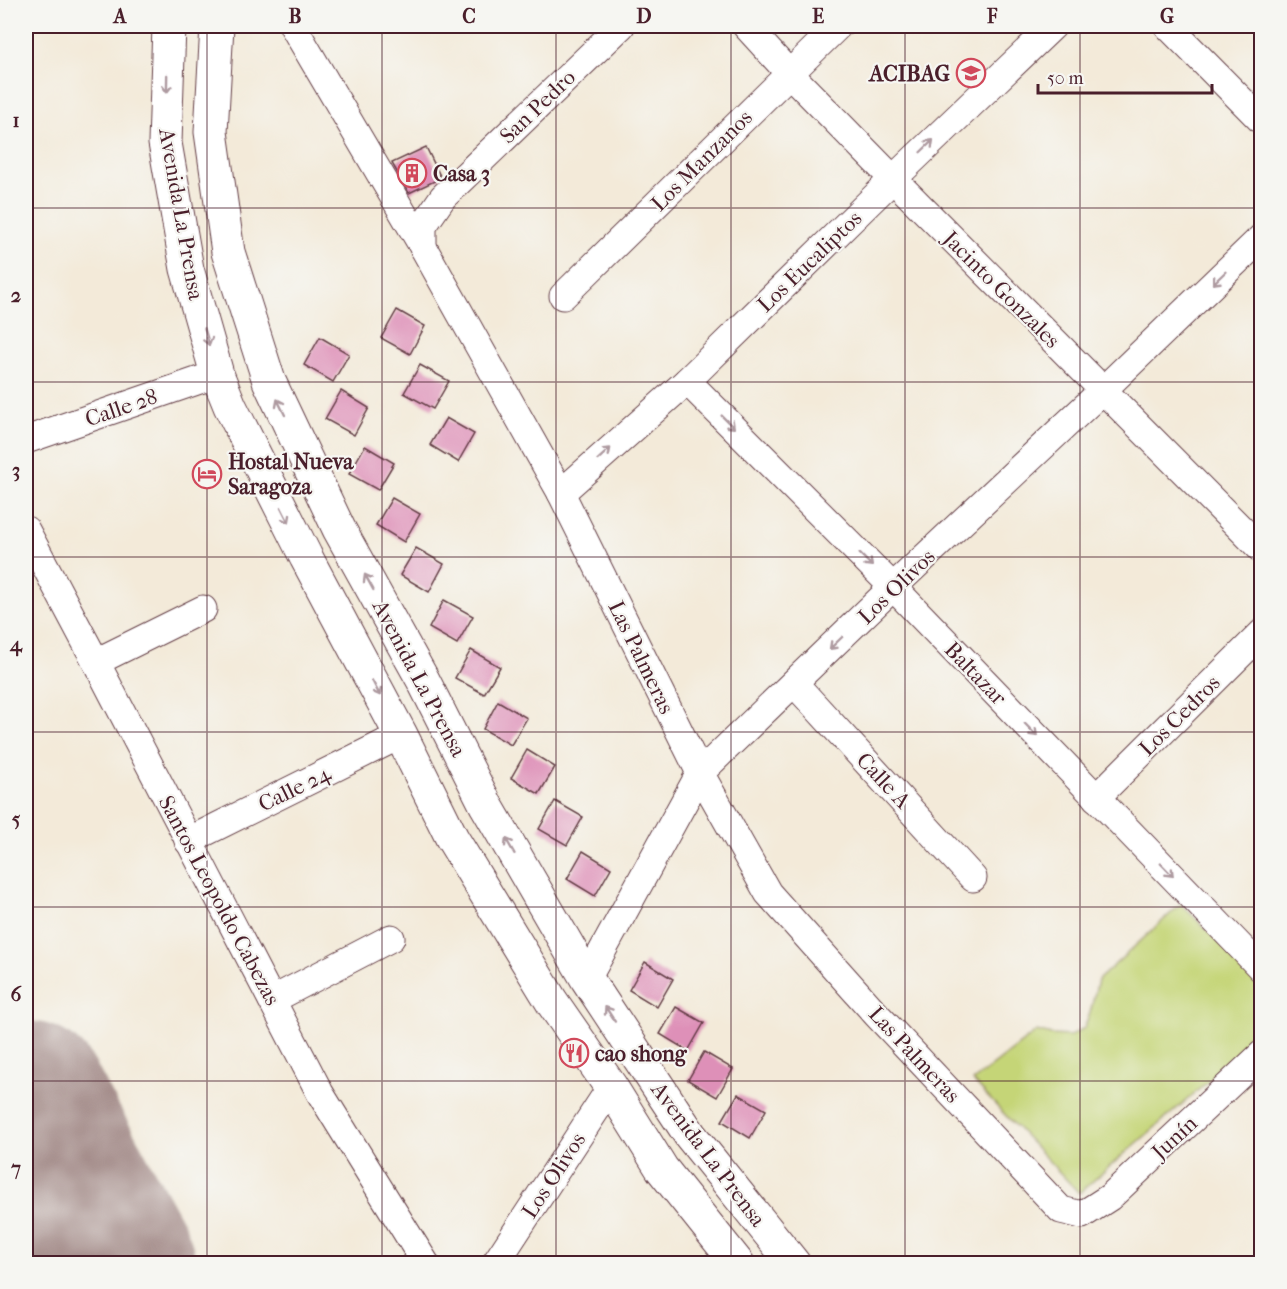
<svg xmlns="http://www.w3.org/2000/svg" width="1287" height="1289" viewBox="0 0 1287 1289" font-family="'IM FELL French Canon',serif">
<rect width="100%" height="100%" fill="#f6f6f2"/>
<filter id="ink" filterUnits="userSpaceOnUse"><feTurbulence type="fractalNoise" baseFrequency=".0167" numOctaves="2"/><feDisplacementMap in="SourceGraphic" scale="12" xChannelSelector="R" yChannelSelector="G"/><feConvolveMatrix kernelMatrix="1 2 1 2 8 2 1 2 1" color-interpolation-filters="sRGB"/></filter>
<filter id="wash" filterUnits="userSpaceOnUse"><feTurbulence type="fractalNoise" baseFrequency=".008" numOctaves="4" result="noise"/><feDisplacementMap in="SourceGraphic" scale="24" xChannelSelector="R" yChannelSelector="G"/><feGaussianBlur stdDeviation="1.35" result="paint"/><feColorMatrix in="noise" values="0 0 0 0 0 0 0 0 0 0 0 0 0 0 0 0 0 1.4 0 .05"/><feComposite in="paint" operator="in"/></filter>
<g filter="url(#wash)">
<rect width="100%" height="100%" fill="#f3ead9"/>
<polygon fill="#c5d577" stroke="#887a51" stroke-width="1.5" points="1181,904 1261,984 1261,1036 1079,1193 973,1081 1037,1031 1051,1035 1070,1036 1084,1028 1090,1013 1098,980"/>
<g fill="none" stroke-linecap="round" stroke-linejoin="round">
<polyline stroke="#9e8482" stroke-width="158" points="26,1100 116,1264"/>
</g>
<g id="blocks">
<g fill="#de90b8">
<polygon points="426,147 441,178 409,193 392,163"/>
<polygon points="397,310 425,326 410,354 381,338"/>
<polygon points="320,337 349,354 333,382 304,365"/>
<polygon points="420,365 449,381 433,409 404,393"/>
<polygon points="341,391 369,408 354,435 325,419"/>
<polygon points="446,418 474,434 458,462 430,445"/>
<polygon points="365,446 394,463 378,490 349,474"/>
<polygon points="392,498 420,514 404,542 376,525"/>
<polygon points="416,548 444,564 429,592 400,575"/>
<polygon points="444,600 473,616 457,644 429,628"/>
<polygon points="471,650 500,667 484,694 455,678"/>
<polygon points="498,701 527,718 511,745 483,729"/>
<polygon points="527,750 555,767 539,794 511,778"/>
<polygon points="555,801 583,817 567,845 539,829"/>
<polygon points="583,851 611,868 595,896 567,879"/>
<polygon points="645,962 673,979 657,1007 629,990"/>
<polygon points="676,1007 704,1023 688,1051 660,1034"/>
<polygon points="704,1052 733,1069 717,1097 688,1080"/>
<polygon points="738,1094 766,1110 750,1138 722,1121"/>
</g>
</g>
</g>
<g filter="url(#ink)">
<use href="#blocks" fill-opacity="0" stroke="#633d45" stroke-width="1.5"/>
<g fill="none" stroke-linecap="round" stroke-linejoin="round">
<g stroke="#633d45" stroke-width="29">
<g id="minor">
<polyline points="293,26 423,247 561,493 700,773 768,893 877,1015 1061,1210 1082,1215 1110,1197 1262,1054"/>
<polyline points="746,26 789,73 893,179 1262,550"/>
<polyline points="1168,26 1262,121"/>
<polyline points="423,247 423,226 443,197 621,26"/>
<polyline points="563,296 838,26"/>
<polyline points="687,381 893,587 1262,969"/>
<polyline points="26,440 217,374"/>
<polyline points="561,493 687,381 893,179 1053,26"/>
<polyline points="26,530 96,662 320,1093 426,1264"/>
<polyline points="96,662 203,609"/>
<polyline points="794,683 973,878"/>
<polyline points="1096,798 1262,633"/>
<polyline points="188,841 401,735"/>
<polyline points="587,979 700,773 893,587 1103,390 1262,237"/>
<polyline points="272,1000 391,938"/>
<polyline points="495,1264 611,1087"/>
</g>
</g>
<g stroke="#633d45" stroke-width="35">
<g id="primary">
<polyline points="169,26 165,143 187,269 217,374 230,406 306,557 401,735 452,838 552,1002 611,1087 662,1169 738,1264"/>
<polyline points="217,26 211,132 228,252 269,381 339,529 423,680 486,805 587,979 690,1135 794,1264"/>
</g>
</g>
<use href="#minor" stroke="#fff" stroke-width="27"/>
<use href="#primary" stroke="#fff" stroke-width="33"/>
</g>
<defs><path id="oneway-shaft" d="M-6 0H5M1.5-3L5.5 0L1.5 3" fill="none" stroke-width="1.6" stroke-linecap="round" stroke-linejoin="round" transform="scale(1.5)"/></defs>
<g stroke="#ae9aa0">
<use href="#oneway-shaft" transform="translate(167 84) rotate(91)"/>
<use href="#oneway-shaft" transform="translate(927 146) rotate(-44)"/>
<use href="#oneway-shaft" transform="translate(1219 278) rotate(136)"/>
<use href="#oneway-shaft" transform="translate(207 337) rotate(74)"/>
<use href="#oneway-shaft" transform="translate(281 407) rotate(-116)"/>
<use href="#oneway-shaft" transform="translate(728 422) rotate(45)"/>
<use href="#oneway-shaft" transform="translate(604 454) rotate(-42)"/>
<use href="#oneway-shaft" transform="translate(285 515) rotate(63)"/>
<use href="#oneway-shaft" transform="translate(866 560) rotate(45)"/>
<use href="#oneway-shaft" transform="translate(369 582) rotate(-119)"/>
<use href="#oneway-shaft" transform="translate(836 643) rotate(136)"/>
<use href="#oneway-shaft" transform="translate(376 688) rotate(62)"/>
<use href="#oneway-shaft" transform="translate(1031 730) rotate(46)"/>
<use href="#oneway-shaft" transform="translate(510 846) rotate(-120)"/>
<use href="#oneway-shaft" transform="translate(1167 870) rotate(46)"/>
<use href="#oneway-shaft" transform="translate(610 1014) rotate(-123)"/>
</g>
</g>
<path fill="none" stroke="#4a1f2b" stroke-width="1.5" stroke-opacity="0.55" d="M207 26V1264M382 26V1264M556 26V1264M731 26V1264M905 26V1264M1080 26V1264M26 208H1262M26 382H1262M26 557H1262M26 732H1262M26 907H1262M26 1081H1262"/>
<defs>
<g id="school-ring" transform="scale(1.5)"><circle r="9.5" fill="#f6f6f2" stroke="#d1495b" stroke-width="1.5"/><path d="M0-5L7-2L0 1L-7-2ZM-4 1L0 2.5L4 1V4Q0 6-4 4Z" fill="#d1495b"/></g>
<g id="building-ring" transform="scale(1.5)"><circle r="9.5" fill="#f6f6f2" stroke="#d1495b" stroke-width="1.5"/><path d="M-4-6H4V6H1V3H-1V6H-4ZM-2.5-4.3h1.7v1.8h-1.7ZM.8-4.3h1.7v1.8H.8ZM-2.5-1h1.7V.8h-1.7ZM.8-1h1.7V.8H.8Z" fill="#d1495b"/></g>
<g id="hotel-ring" transform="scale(1.5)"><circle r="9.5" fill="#f6f6f2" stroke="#d1495b" stroke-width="1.5"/><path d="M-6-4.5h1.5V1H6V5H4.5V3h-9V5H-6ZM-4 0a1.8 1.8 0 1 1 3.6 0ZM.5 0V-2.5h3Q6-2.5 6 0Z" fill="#d1495b"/></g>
<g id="restaurant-ring" transform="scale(1.5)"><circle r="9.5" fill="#f6f6f2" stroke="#d1495b" stroke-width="1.5"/><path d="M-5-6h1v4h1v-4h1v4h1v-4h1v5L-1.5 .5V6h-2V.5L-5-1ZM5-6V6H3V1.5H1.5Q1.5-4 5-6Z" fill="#d1495b"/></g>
</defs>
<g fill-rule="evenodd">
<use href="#school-ring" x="971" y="73"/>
<use href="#building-ring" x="412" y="173"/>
<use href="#hotel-ring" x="207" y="474"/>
<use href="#restaurant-ring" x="574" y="1053"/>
</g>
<g text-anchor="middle" stroke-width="4.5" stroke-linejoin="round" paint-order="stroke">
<g font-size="22" font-weight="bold" fill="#4a1f2b" stroke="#f6f6f2" text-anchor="start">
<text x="950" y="81" text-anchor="end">ACIBAG</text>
<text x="433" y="181">Casa 3</text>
<text x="228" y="469">Hostal Nueva<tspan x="228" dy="25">Saragoza</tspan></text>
<text x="595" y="1061">cao shong</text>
</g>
<g font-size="22" fill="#4a1f2b" stroke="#f6f6f2">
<text transform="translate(537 106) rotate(-44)" y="8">San Pedro</text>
<text transform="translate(701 160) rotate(-45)" y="8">Los Manzanos</text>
<text transform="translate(182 214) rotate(80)" y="8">Avenida La Prensa</text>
<text transform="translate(809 261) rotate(-44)" y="8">Los Eucaliptos</text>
<text transform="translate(1002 289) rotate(45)" y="8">Jacinto Gonzales</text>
<text transform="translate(121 407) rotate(-19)" y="8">Calle 28</text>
<text transform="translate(896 586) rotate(-44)" y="8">Los Olivos</text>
<text transform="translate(642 657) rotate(64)" y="8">Las Palmeras</text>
<text transform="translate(976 673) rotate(46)" y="8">Baltazar</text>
<text transform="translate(420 678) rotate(62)" y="8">Avenida La Prensa</text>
<text transform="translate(1179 715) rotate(-45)" y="8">Los Cedros</text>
<text transform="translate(884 780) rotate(47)" y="8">Calle A</text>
<text transform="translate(294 788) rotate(-26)" y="8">Calle 24</text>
<text transform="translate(220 900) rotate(62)" y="8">Santos Leopoldo Cabezas</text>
<text transform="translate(915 1054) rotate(47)" y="8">Las Palmeras</text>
<text transform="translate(1174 1137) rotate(-43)" y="8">Junín</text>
<text transform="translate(709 1154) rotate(53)" y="8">Avenida La Prensa</text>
<text transform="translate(553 1175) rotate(-57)" y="8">Los Olivos</text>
</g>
</g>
<rect width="1287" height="1289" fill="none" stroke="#f6f6f2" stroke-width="66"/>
<path d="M1038 84v9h174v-9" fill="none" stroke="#4a1f2b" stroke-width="3"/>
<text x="1047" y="84" font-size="18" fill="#4a1f2b" stroke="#f6f6f2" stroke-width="4.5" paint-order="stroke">50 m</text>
<rect x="33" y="33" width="1221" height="1223" fill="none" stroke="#4a1f2b" stroke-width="2"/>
<g font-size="20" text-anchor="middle" font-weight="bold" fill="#4a1f2b">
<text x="120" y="23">A</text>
<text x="295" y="23">B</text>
<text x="469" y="23">C</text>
<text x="644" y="23">D</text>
<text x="818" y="23">E</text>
<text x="992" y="23">F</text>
<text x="1167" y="23">G</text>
<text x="16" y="127">1</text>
<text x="16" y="302">2</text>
<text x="16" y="477">3</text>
<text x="16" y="651">4</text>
<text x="16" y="826">5</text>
<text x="16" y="1001">6</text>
<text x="16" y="1175">7</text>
</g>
</svg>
